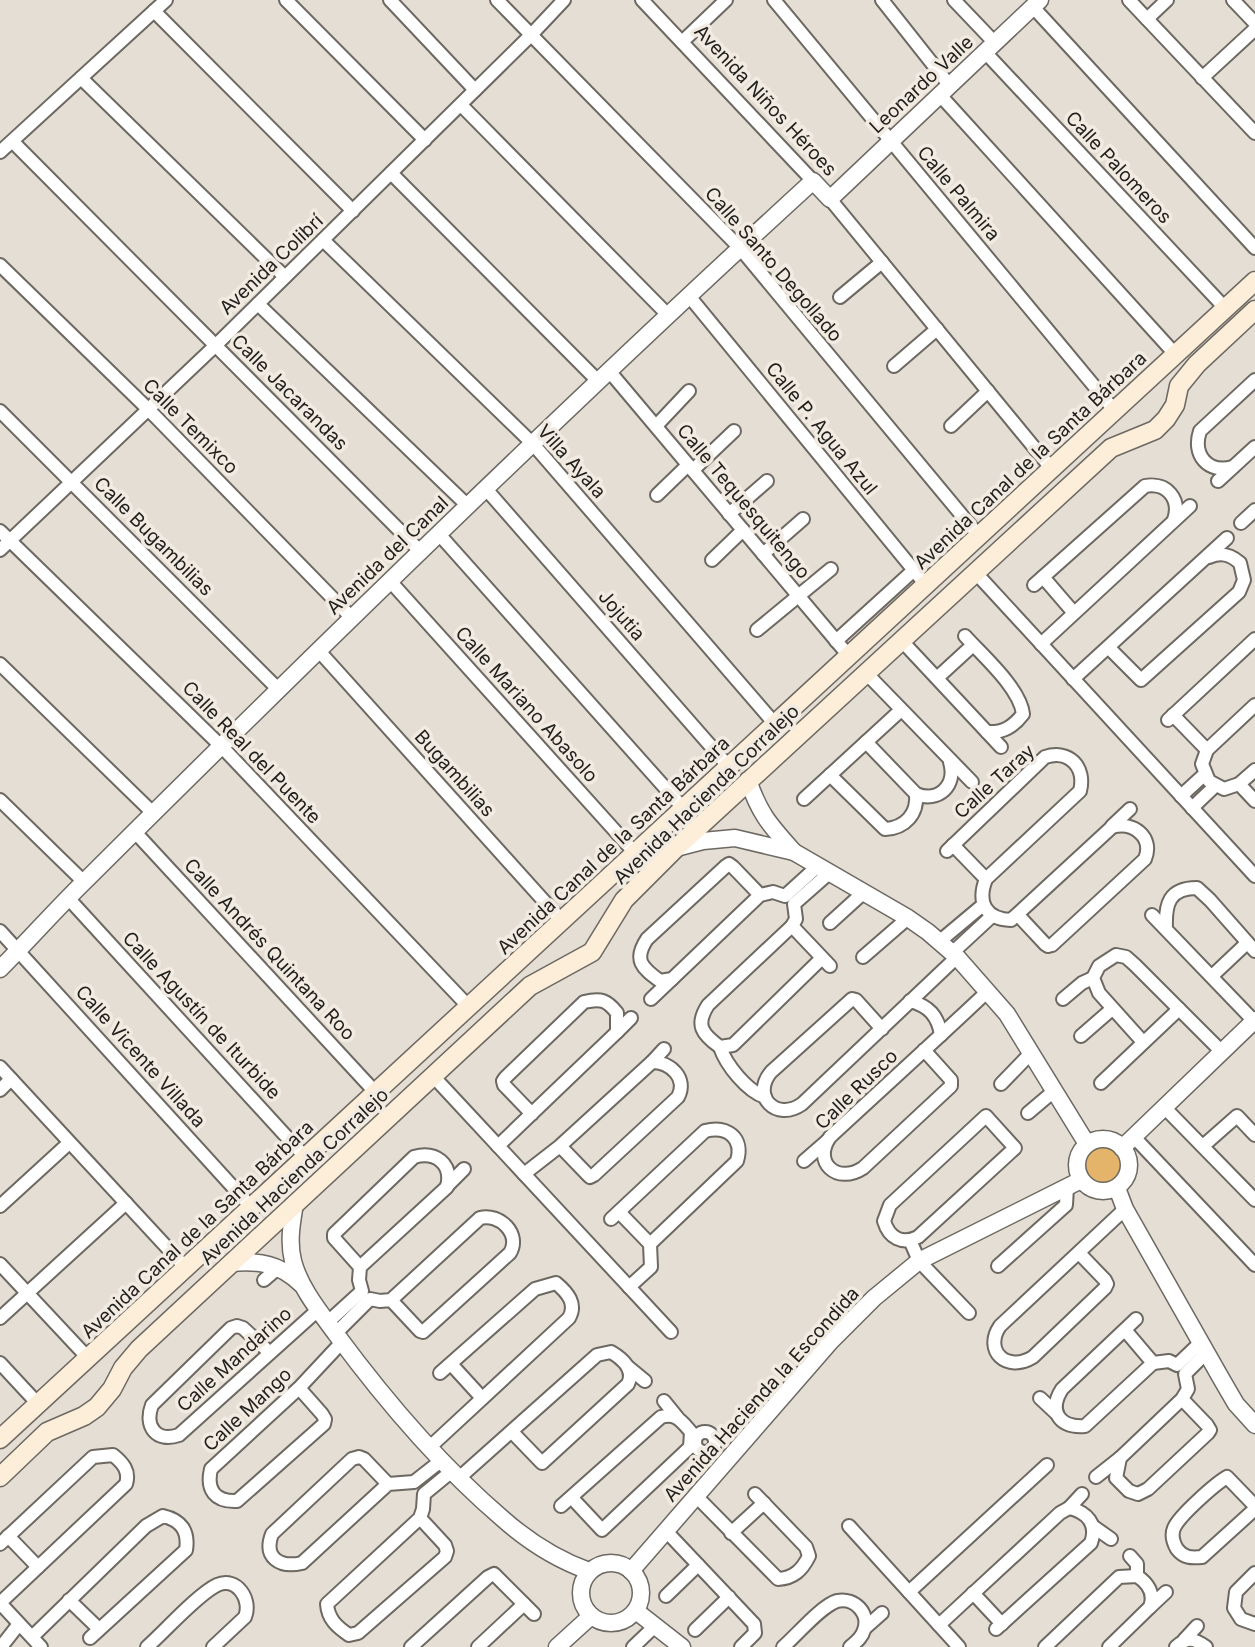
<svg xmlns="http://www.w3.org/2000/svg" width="1255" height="1647" viewBox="0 0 1255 1647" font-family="Inter,sans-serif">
<rect width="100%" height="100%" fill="#e4ded5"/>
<circle fill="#e3b469" cx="1104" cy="1164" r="20"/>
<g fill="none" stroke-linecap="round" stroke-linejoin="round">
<g stroke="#6d6861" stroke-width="16">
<g id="minor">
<polyline points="286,0 425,140"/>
<polyline points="390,0 475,90"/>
<polyline points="497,0 740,248 979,536"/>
<polyline points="642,0 813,181"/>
<polyline points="774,0 1114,410"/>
<polyline points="882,0 950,86"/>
<polyline points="954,0 995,43"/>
<polyline points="1129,0 1255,133"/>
<polyline points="1233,0 1255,23"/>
<polyline points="1033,7 1255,248"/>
<polyline points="154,11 353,211"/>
<polyline points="1147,19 1167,0"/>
<polyline points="682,42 726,0"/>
<polyline points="985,52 1225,308"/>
<polyline points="81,78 285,277"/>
<polyline points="1202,78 1255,29"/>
<polyline points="940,95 1175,354"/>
<polyline points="461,105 668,315"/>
<polyline points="13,142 420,551"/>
<polyline points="0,152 166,0"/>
<polyline points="391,173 599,382"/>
<polyline points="830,199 1051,468"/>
<polyline points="323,240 533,444 775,724"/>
<polyline points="0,265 149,410 352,618"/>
<polyline points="689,296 926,585"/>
<polyline points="840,297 882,262"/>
<polyline points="258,304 468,506"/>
<polyline points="894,366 937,329"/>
<polyline points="610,372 849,656"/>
<polyline points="0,411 279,690"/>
<polyline points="656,426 689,391"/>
<polyline points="951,426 988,391"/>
<path d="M1233 467C1208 474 1192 455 1200 431L1255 380"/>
<polyline points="693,470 734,431"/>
<polyline points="1218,481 1255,447"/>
<polyline points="486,489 729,767"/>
<polyline points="657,495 688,465"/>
<polyline points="729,514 767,481"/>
<polyline points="1241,523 1255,510"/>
<polyline points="0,531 222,747 469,1007"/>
<polyline points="438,533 684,809"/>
<polyline points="0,550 216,345 531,35 564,0"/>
<polyline points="763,554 803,519"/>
<polyline points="712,560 743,530"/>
<polyline points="975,572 1255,876"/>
<polyline points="1043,577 1074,613"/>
<polyline points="390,581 635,853"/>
<path d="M1034 585 1145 486C1167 482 1181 499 1174 520"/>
<polyline points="757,630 831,569"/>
<path d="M965 636C982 655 1020 688 1023 714 1013 727 1003 733 987 732"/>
<polyline points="901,640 1001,747"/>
<polyline points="836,641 914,570"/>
<polyline points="1041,644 1190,506"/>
<path d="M1109 648 1141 680 1239 592 1244 580 1240 563C1230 554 1221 552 1209 557"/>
<polyline points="319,651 562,921"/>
<polyline points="0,664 154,814"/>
<polyline points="866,673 972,782"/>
<polyline points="937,678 973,645"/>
<polyline points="1073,679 1227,538"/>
<polyline points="1255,705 1207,750 1202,764 1209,781 1224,789 1239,784 1255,770"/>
<polyline points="1173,715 1207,750"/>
<polyline points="1168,720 1255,639"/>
<path d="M866 742 916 794C938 803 957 786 950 762"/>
<path d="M830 775 885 829C905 828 918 814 916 794"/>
<polyline points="1239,784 1255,801"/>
<polyline points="1181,796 1205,774"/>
<polyline points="804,799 901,710"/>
<polyline points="0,800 84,882"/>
<polyline points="1192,808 1215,786"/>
<polyline points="1112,826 1130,809"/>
<polyline points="135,832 376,1093"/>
<polyline points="953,845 986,879"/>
<path d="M947 851 1045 757C1069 749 1086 767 1080 791L986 879C977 902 985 919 1011 920L1112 827C1133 821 1154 837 1145 859L1052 945 1048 946 1045 944 1018 915"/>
<path d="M760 895 733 867 729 864 726 866 647 939C633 960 642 968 660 981L672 979 760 895 773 892 785 896 818 866"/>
<polyline points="69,899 306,1158"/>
<polyline points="1152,915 1254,1021"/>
<polyline points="830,923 863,893"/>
<polyline points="792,926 830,966"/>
<path d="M1166 928C1165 904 1169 888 1197 888L1210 900 1255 951"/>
<polyline points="0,931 252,1208"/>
<polyline points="940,941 983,905"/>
<polyline points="952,953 992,916"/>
<polyline points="863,957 908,918"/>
<path d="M822 958 733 1045 720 1047C702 1034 695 1025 708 1005L792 926 796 919 794 904 828 874"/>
<polyline points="1212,976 1247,943"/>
<polyline points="651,999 672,979"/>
<polyline points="1063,999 1082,983 1093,978"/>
<path d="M910 1001C929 1006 938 1016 941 1035"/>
<path d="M882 1029 856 1000 852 999 771 1072C751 1096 776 1122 802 1104L957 957"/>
<polyline points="617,1032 631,1018"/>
<polyline points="1081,1036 1112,1009"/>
<polyline points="1143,1042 1099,993 1093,978 1099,966 1116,955 1126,957 1135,965 1222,1052"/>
<path d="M720 1047C726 1065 747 1091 765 1097"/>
<path d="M924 1050 951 1080V1086L863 1168C837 1185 812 1162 830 1137 883 1088 936 1040 988 991"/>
<polyline points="652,1062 664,1049"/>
<polyline points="0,1067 186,1268"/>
<polyline points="433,1076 671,1332"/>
<polyline points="1101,1083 1179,1009"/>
<polyline points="1001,1084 1031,1053"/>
<polyline points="0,1090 11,1079"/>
<polyline points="1164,1107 1255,1200"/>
<polyline points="1028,1113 1054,1091"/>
<path d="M986 1116 1015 1148 918 1237C902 1245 889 1238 884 1221L890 1205Z"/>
<polyline points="1134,1137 1255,1265"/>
<path d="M498 1146 617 1032V1013C607 1000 601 998 584 1002L505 1078 503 1081 504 1085 532 1114"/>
<polyline points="1203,1146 1237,1116 1255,1135"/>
<polyline points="804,1161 827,1141"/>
<path d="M524 1174 560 1146 652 1062C670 1062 688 1078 678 1097L594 1175 590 1177 587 1174 560 1146"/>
<polyline points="447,1186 464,1169"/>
<polyline points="0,1206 69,1143"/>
<polyline points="619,1212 650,1244 651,1267 629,1287"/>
<path d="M611 1219 705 1131C727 1125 744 1138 737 1161L650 1244"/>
<polyline points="910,1240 919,1261 969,1313"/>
<path d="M1079 1253 1105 1280 1107 1284 1105 1288 1033 1357C1007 1373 983 1351 1000 1326L1125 1209"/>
<polyline points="0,1264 88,1358"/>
<polyline points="998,1266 1066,1205 1067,1187"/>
<polyline points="264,1280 278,1268"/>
<polyline points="0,1318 126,1203"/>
<path d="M1136 1319 1062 1389C1048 1411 1059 1428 1085 1426L1153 1363"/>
<path d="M328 1322 362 1291 359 1280 360 1267 447 1187C453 1163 435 1151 414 1157L334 1234V1238L360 1267"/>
<polyline points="1125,1330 1153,1363"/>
<path d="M336 1333 370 1299 380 1301 391 1300 480 1218C500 1213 521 1234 510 1253L423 1332 420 1331 391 1300"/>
<path d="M270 1353 243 1328 237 1326 231 1328 152 1405C144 1426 156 1443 179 1435L319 1309"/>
<polyline points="0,1363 39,1405"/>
<polyline points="1153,1363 1169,1361 1177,1365 1201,1342"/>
<polyline points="451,1364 482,1398"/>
<polyline points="628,1367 645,1381"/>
<path d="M299 1388 322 1414 325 1419 324 1424 237 1501C215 1502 206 1490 211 1469L299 1388 342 1342"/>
<polyline points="1040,1398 1056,1413"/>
<polyline points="1182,1399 1207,1425 1210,1430 1208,1433 1148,1489 1138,1494 1129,1491 1116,1478 1120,1458 1182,1399 1188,1389 1185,1374 1207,1352"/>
<polyline points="664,1401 677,1417"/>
<circle cx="705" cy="1442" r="10"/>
<path d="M431 1446 569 1318C577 1304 568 1293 556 1283L535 1289 440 1373"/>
<polyline points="1096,1477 1120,1458"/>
<path d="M459 1478 597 1355 611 1352C623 1359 635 1370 628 1384L542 1463 512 1432"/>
<path d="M388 1484 364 1459 359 1457 352 1459 272 1534C263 1558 280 1568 302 1563L388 1484 414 1482 442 1460"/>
<path d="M696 1496 778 1579C794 1578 802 1570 809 1556L806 1547 755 1494"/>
<path d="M561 1506 661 1417C676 1412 682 1422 691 1432L690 1447 602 1530 572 1498"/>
<path d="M1255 1506 1227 1477C1215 1484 1179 1516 1174 1528 1171 1535 1173 1542 1177 1549 1184 1558 1191 1558 1202 1557L1255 1509"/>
<polyline points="1069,1508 1082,1494"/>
<path d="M420 1518 445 1545 447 1551 445 1557 358 1633 349 1635C337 1627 328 1619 327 1604L420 1518 423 1509 424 1494 452 1471"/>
<polyline points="849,1526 959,1647"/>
<polyline points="1094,1527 1111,1539"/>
<polyline points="666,1531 754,1624 755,1633 741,1647"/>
<polyline points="731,1533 764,1503"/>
<polyline points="8,1536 38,1567"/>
<path d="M0 1544 93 1457 113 1455C123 1463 130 1471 126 1484L0 1603"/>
<polyline points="1130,1556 1137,1564 1137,1576"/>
<polyline points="1255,1573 1236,1592 1234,1608 1241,1619 1255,1624"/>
<polyline points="909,1592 1047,1465"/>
<polyline points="973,1593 1002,1624"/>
<polyline points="666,1596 698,1565"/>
<polyline points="69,1600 99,1629"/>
<polyline points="0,1603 41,1647"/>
<polyline points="1150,1607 1166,1592"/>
<path d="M939 1625 1060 1513 1069 1508C1087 1512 1098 1524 1091 1543L996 1629"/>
<polyline points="865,1628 882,1613"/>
<polyline points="695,1630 729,1597"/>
<path d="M32 1637 146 1526 163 1516C181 1520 189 1531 186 1550L90 1638"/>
<polyline points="1184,1640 1197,1626"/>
<polyline points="1,1647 19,1624"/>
<path d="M147 1647C164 1632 198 1594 217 1585 237 1576 252 1600 245 1617L213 1647"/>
<polyline points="411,1647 488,1577 494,1574 534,1614"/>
<polyline points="478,1647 524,1604"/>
<polyline points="633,1647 655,1626"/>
<path d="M783 1647C797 1635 821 1606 837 1601 855 1597 870 1614 864 1630 862 1638 856 1642 850 1647"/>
<path d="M1045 1647 1119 1577 1137 1576C1148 1583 1155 1594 1150 1607L1109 1647"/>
<path d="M1176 1647C1187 1637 1194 1638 1206 1647"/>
</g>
</g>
<g stroke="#6d6861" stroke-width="19">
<g id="tertiary">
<path d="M748 780C760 815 770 825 794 852"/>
<polyline points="676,848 703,841 735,838 794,852 908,918 928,932 957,957 1007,1014 1087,1144"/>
<path d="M0 969C29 940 57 908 87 879 325 642 566 407 813 181L830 199 1040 0"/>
<circle cx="1103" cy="1165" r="26"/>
<polyline points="1122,1148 1255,1020"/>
<polyline points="1117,1188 1125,1209 1222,1380 1236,1404 1255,1425"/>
<path d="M295 1203C292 1222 288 1241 293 1261 300 1288 320 1312 336 1334 384 1399 441 1466 503 1519 528 1541 558 1560 589 1571"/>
<path d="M231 1263C259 1260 280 1264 301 1284"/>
<circle cx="611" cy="1593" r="30"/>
<polyline points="631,1571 831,1341 874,1298 919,1261 1081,1180"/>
<polyline points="636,1611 682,1647"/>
<polyline points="557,1647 590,1617"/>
</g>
</g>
<g stroke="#6d6861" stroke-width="21">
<g id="secondary">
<polyline points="0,1439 1255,281"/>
<polyline points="0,1477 47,1432 84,1416 97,1407 112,1389 123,1368 139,1349 530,986 592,952 624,900 676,848 1111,448 1155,430 1166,419 1175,405 1179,386 1197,364 1255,310"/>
</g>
</g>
<use href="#minor" stroke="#fff" stroke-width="12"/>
<use href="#tertiary" stroke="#fff" stroke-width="16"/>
<use href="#secondary" stroke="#fceed9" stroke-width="18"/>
</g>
<g text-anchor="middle" stroke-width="7" stroke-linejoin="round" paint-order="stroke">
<g font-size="19" fill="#211f1c" stroke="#f1ebe2">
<text transform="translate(921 84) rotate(-43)" y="7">Leonardo Valle</text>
<text transform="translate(766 100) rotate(47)" y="7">Avenida Niños Héroes</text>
<text transform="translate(1119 167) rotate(47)" y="7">Calle Palomeros</text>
<text transform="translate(959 193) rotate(50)" y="7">Calle Palmira</text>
<text transform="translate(271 264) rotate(-44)" y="7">Avenida Colibrí</text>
<text transform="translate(774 264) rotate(49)" y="7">Calle Santo Degollado</text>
<text transform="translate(290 392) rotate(45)" y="7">Calle Jacarandas</text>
<text transform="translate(191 426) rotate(45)" y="7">Calle Temixco</text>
<text transform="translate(822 428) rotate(51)" y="7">Calle P. Agua Azul</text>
<text transform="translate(1030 460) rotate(-43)" y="7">Avenida Canal de la Santa Bárbara</text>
<text transform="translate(572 461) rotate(48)" y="7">Villa Ayala</text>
<text transform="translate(744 501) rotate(50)" y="7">Calle Tequesquitengo</text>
<text transform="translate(154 536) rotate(45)" y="7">Calle Bugambilias</text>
<text transform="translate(387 555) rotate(-44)" y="7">Avenida del Canal</text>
<text transform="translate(622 615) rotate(49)" y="7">Jojutia</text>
<text transform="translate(527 704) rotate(48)" y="7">Calle Mariano Abasolo</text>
<text transform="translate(252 752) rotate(46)" y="7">Calle Real del Puente</text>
<text transform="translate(455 773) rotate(48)" y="7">Bugambilias</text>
<text transform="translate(994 781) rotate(-42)" y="7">Calle Taray</text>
<text transform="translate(706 794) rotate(-44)" y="7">Avenida Hacienda Corralejo</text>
<text transform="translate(613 845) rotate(-43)" y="7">Avenida Canal de la Santa Bárbara</text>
<text transform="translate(270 949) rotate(47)" y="7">Calle Andrés Quintana Roo</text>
<text transform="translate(202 1015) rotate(47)" y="7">Calle Agustín de Iturbide</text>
<text transform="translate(141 1056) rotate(48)" y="7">Calle Vicente Villada</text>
<text transform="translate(856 1089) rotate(-44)" y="7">Calle Rusco</text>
<text transform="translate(294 1176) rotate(-43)" y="7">Avenida Hacienda Corralejo</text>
<text transform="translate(197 1229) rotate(-43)" y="7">Avenida Canal de la Santa Bárbara</text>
<text transform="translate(234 1359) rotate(-42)" y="7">Calle Mandarino</text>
<text transform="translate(761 1394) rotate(-48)" y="7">Avenida Hacienda la Escondida</text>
<text transform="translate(247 1409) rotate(-43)" y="7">Calle Mango</text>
</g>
</g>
</svg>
